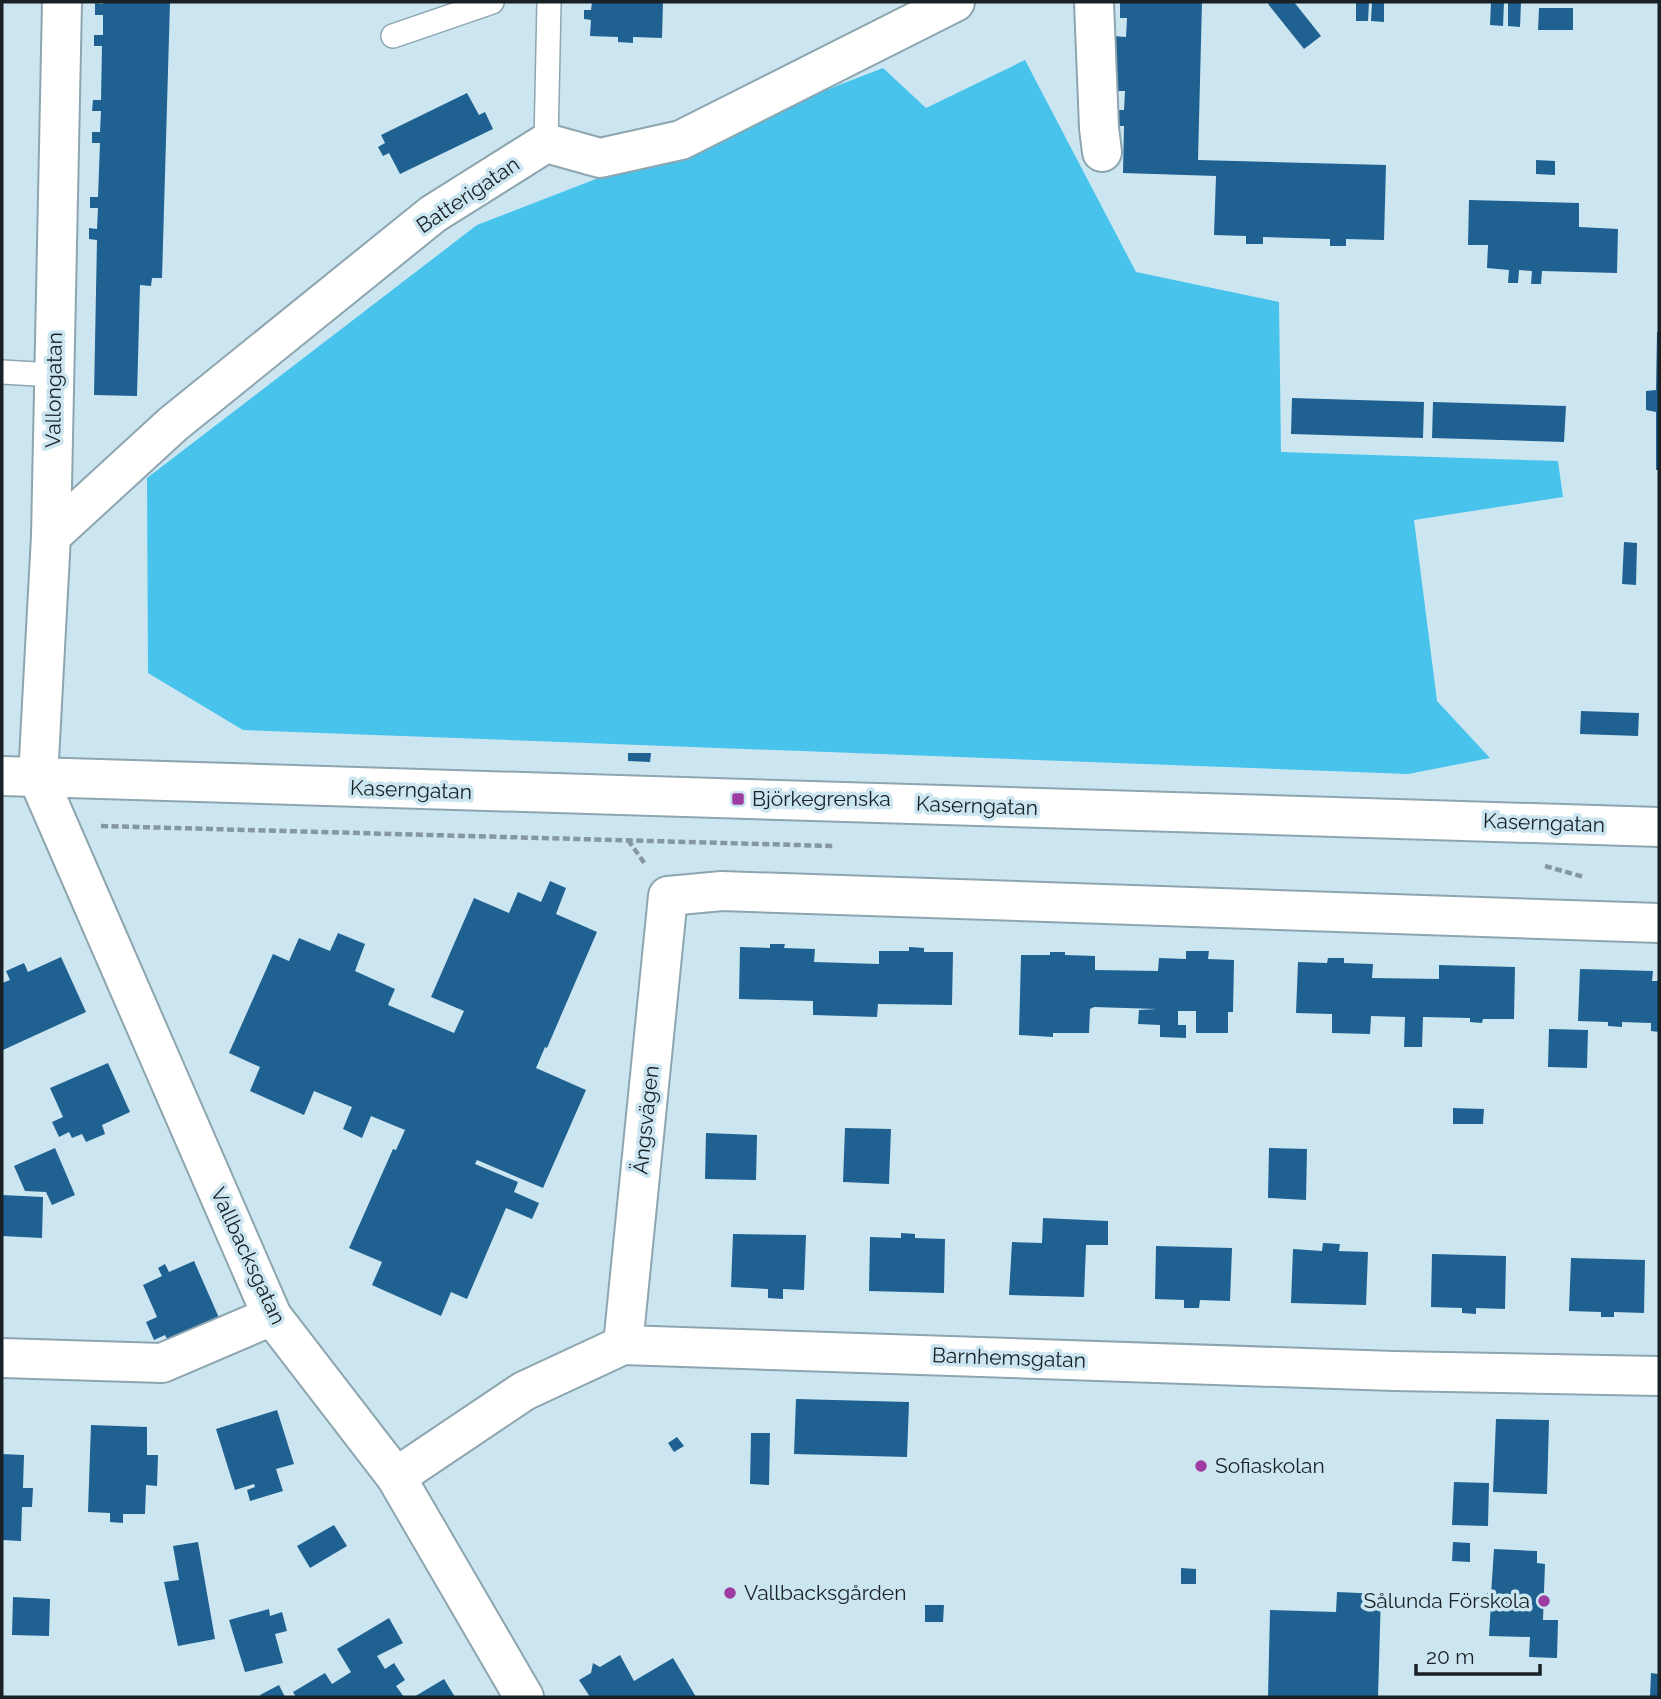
<svg xmlns="http://www.w3.org/2000/svg" width="1661" height="1699" viewBox="0 0 1661 1699" font-family="Raleway,sans-serif">
<rect width="100%" height="100%" fill="#cce6f1"/>
<polygon fill="#48c3ec" points="1025,60 1136,272 1279,302 1281,452 1558,461 1563,497 1414,520 1437,701 1490,758 1408,774 243,730 148,673 147,478 477,225 883,68 926,108"/>
<g fill="#1f6191">
<polygon points="103,2 170,2 162,278 152,278 151,286 140,285 137,396 94,395 97,240 89,239 89,228 97,229 98,208 90,208 90,197 98,197 100,143 92,143 92,132 100,132 101,111 92,111 93,100 101,100 102,46 94,46 94,35 103,35 103,15 95,15 95,3 103,4"/>
<polygon points="592,2 663,2 662,38 633,37 633,43 618,42 618,37 590,36 591,20 584,19 584,10 591,10"/>
<polygon points="1120,2 1202,2 1198,160 1386,165 1384,240 1346,239 1346,246 1330,246 1330,239 1263,237 1263,244 1246,244 1246,236 1214,235 1216,176 1123,173 1124,126 1117,126 1117,110 1124,110 1125,91 1111,91 1113,36 1126,37 1127,18 1120,18"/>
<polygon points="1271,2 1294,2 1321,36 1304,49 1268,4"/>
<polygon points="1356,2 1369,2 1368,21 1356,21"/>
<polygon points="1372,2 1384,2 1384,22 1371,21"/>
<polygon points="1491,2 1504,2 1503,26 1490,25"/>
<polygon points="1508,2 1521,2 1520,27 1508,26"/>
<polygon points="1539,8 1573,8 1573,30 1538,30"/>
<polygon points="467,93 479,115 485,112 493,129 400,174 389,153 383,156 378,147 385,143 381,135"/>
<polygon points="1536,160 1555,161 1555,175 1536,174"/>
<polygon points="1469,200 1579,203 1579,227 1618,229 1617,273 1542,271 1541,284 1531,284 1532,271 1519,270 1518,283 1508,283 1509,270 1487,268 1488,245 1468,245"/>
<polygon points="1657,332 1659,332 1659,470 1656,470 1656,412 1646,410 1646,391 1656,390"/>
<polygon points="1292,398 1424,402 1423,438 1291,434"/>
<polygon points="1433,402 1566,406 1564,442 1432,438"/>
<polygon points="1624,542 1637,543 1636,585 1622,584"/>
<polygon points="1581,711 1639,713 1638,736 1580,734"/>
<polygon points="628,753 651,753 650,762 628,761"/>
<polygon points="550,881 566,888 556,914 597,932 547,1048 545,1047 536,1068 586,1090 543,1188 477,1160 475,1164 518,1182 514,1192 539,1203 532,1219 506,1208 467,1299 451,1292 441,1316 372,1285 382,1262 349,1248 393,1149 396,1150 405,1130 371,1116 362,1138 343,1129 352,1107 314,1091 304,1115 250,1091 260,1067 229,1053 273,954 289,961 299,938 330,951 338,933 365,944 355,971 395,989 388,1005 454,1033 464,1011 431,997 474,898 509,913 518,892 541,902"/>
<polygon points="770,944 785,944 784,948 815,949 814,962 879,964 879,951 909,951 909,947 924,948 924,952 953,952 952,1005 878,1004 877,1017 813,1015 813,1001 739,999 740,947 770,948"/>
<polygon points="1186,951 1209,951 1208,959 1234,960 1233,1012 1228,1012 1228,1033 1196,1033 1196,1011 1178,1011 1178,1025 1186,1025 1186,1038 1160,1037 1160,1025 1138,1024 1139,1010 1157,1009 1094,1007 1090,1009 1089,1033 1053,1033 1053,1037 1019,1035 1021,955 1050,955 1050,952 1065,952 1065,955 1095,956 1095,970 1158,971 1159,958 1186,959"/>
<polygon points="61,957 86,1012 3,1050 2,983 10,980 6,971 24,963 28,972"/>
<polygon points="1328,958 1344,958 1344,963 1373,964 1372,978 1439,979 1439,965 1515,967 1514,1019 1483,1019 1482,1023 1470,1022 1470,1018 1423,1017 1422,1047 1404,1047 1405,1017 1371,1016 1370,1034 1332,1033 1332,1014 1296,1013 1298,962 1327,963"/>
<polygon points="1580,969 1653,971 1652,981 1659,981 1659,1032 1651,1031 1651,1023 1622,1022 1622,1027 1608,1026 1608,1022 1578,1021"/>
<polygon points="1549,1029 1588,1030 1587,1068 1548,1067"/>
<polygon points="108,1063 130,1112 102,1125 105,1134 86,1142 82,1134 72,1138 69,1132 59,1137 52,1122 63,1117 50,1088"/>
<polygon points="1453,1108 1484,1109 1483,1124 1453,1124"/>
<polygon points="845,1128 891,1129 889,1184 843,1182"/>
<polygon points="706,1133 757,1135 756,1180 705,1179"/>
<polygon points="55,1148 75,1195 52,1205 46,1192 25,1191 14,1166"/>
<polygon points="1269,1148 1307,1149 1306,1200 1268,1198"/>
<polygon points="2,1195 43,1197 42,1238 2,1236"/>
<polygon points="1043,1218 1108,1221 1108,1245 1086,1245 1084,1297 1009,1295 1012,1242 1042,1243"/>
<polygon points="901,1233 915,1234 915,1238 945,1239 944,1293 869,1291 870,1237 901,1238"/>
<polygon points="733,1234 806,1235 804,1290 783,1289 783,1299 768,1298 768,1289 731,1287"/>
<polygon points="1323,1243 1340,1244 1339,1251 1368,1252 1366,1305 1291,1303 1293,1249 1322,1251"/>
<polygon points="1156,1246 1232,1248 1230,1301 1200,1300 1199,1308 1184,1308 1184,1300 1155,1299"/>
<polygon points="1432,1254 1506,1256 1505,1309 1476,1308 1476,1314 1462,1313 1462,1308 1431,1307"/>
<polygon points="1571,1258 1645,1260 1644,1313 1614,1312 1614,1317 1601,1317 1601,1312 1569,1311"/>
<polygon points="194,1261 220,1320 169,1343 165,1335 154,1340 146,1322 157,1317 143,1285 162,1276 158,1268 165,1264 169,1272"/>
<polygon points="796,1399 909,1402 907,1457 794,1454"/>
<polygon points="277,1410 294,1464 276,1469 283,1491 250,1501 247,1490 255,1487 254,1484 235,1490 216,1429"/>
<polygon points="1496,1419 1549,1420 1547,1494 1493,1492"/>
<polygon points="91,1425 147,1427 147,1455 158,1455 157,1486 146,1485 145,1514 123,1514 123,1523 110,1522 110,1513 88,1512"/>
<polygon points="751,1433 770,1433 769,1485 750,1484"/>
<polygon points="677,1437 684,1446 674,1452 668,1443"/>
<polygon points="2,1454 24,1455 23,1488 33,1488 32,1507 22,1507 21,1541 2,1540"/>
<polygon points="1454,1482 1489,1483 1488,1526 1452,1525"/>
<polygon points="334,1525 347,1546 310,1568 297,1546"/>
<polygon points="198,1542 215,1639 178,1646 164,1582 179,1580 173,1546"/>
<polygon points="1453,1542 1470,1543 1470,1562 1452,1561"/>
<polygon points="1494,1549 1537,1551 1537,1563 1545,1564 1543,1620 1558,1620 1557,1658 1529,1657 1530,1637 1489,1636 1491,1603 1487,1603 1487,1593 1491,1594"/>
<polygon points="1181,1568 1196,1569 1196,1584 1181,1584"/>
<polygon points="1337,1592 1381,1594 1378,1697 1268,1697 1270,1610 1336,1612"/>
<polygon points="13,1597 50,1599 49,1636 12,1635"/>
<polygon points="925,1605 944,1605 943,1622 925,1622"/>
<polygon points="269,1609 270,1616 282,1612 287,1631 275,1634 283,1663 245,1672 229,1620"/>
<polygon points="389,1618 403,1643 377,1656 385,1669 394,1663 405,1680 396,1686 404,1697 296,1697 293,1692 325,1673 332,1684 351,1672 337,1649"/>
<polygon points="620,1655 634,1681 673,1658 696,1697 590,1697 579,1680 591,1673 593,1663 600,1667"/>
<polygon points="1651,1673 1659,1674 1659,1697 1650,1697"/>
<polygon points="444,1679 455,1697 414,1697"/>
<polygon points="279,1685 285,1697 261,1697 260,1695"/>
</g>
<g fill="none" stroke-linecap="round" stroke-linejoin="round">
<g stroke="#8da5af" stroke-width="26">
<g id="lane">
<polyline points="393,36 492,2"/>
<polyline points="546,143 549,2"/>
<polyline points="2,372 54,375"/>
</g>
</g>
<g stroke="#8da5af" stroke-width="42">
<g id="street">
<polyline points="62,2 51,536 38,778 272,1316 396,1477 524,1697"/>
<polyline points="1094,2 1099,128 1102,152"/>
<polyline points="51,536 173,424 433,214 546,143 600,158 681,140 955,2"/>
<polyline points="623,1345 668,896 722,891 1659,923"/>
<polyline points="2,1358 162,1363 272,1316"/>
<polyline points="396,1477 524,1391 623,1345 1394,1371 1659,1376"/>
</g>
</g>
<g stroke="#8da5af" stroke-width="42">
<polyline id="secondary" points="2,776 1659,827"/>
</g>
<g stroke="#8598a1" stroke-width="4.5" stroke-dasharray="7 3.5" stroke-linecap="butt">
<polyline points="101,826 834,846"/>
<polyline points="628,840 645,864"/>
<polyline points="1545,866 1584,877"/>
</g>
<use href="#lane" stroke="#fff" stroke-width="23"/>
<use href="#street" stroke="#fff" stroke-width="38"/>
<use href="#secondary" stroke="#fff" stroke-width="38"/>
</g>
<g fill="#9e3ca2" stroke="#cce6f1" stroke-width="2.5">
<rect x="731" y="792" width="14" height="14" rx="3.5"/>
<circle cx="1201" cy="1466" r="7"/>
<circle cx="730" cy="1593" r="7"/>
<circle cx="1544" cy="1601" r="7"/>
</g>
<g text-anchor="middle" stroke-width="7" stroke-linejoin="round" paint-order="stroke">
<g font-size="21" fill="#182125" stroke="#cce6f1">
<text transform="translate(468 195) rotate(-34)" y="7">Batterigatan</text>
<text transform="translate(54 390) rotate(-89)" y="7">Vallongatan</text>
<text transform="translate(411 790) rotate(2)" y="7">Kaserngatan</text>
<text transform="translate(977 806) rotate(2)" y="7">Kaserngatan</text>
<text transform="translate(1544 823) rotate(2)" y="7">Kaserngatan</text>
<text transform="translate(646 1120) rotate(-84)" y="7">Ängsvägen</text>
<text transform="translate(248 1256) rotate(65)" y="7">Vallbacksgatan</text>
<text transform="translate(1009 1358) rotate(2)" y="7">Barnhemsgatan</text>
</g>
<g font-size="21" fill="#182125" stroke="#cce6f1" text-anchor="start">
<text x="752" y="806">Björkegrenska</text>
<text x="1215" y="1473">Sofiaskolan</text>
<text x="744" y="1600">Vallbacksgården</text>
<text x="1530" y="1608" text-anchor="end">Sålunda Förskola</text>
</g>
</g>
<rect width="1661" height="1699" fill="none" stroke="#182125" stroke-width="7"/>
<path d="M1416 1664v10h124v-10" fill="none" stroke="#182125" stroke-width="3.5"/>
<text x="1426" y="1664" font-size="21" fill="#182125" stroke="#cce6f1" stroke-width="5" paint-order="stroke">20 m</text>
</svg>
